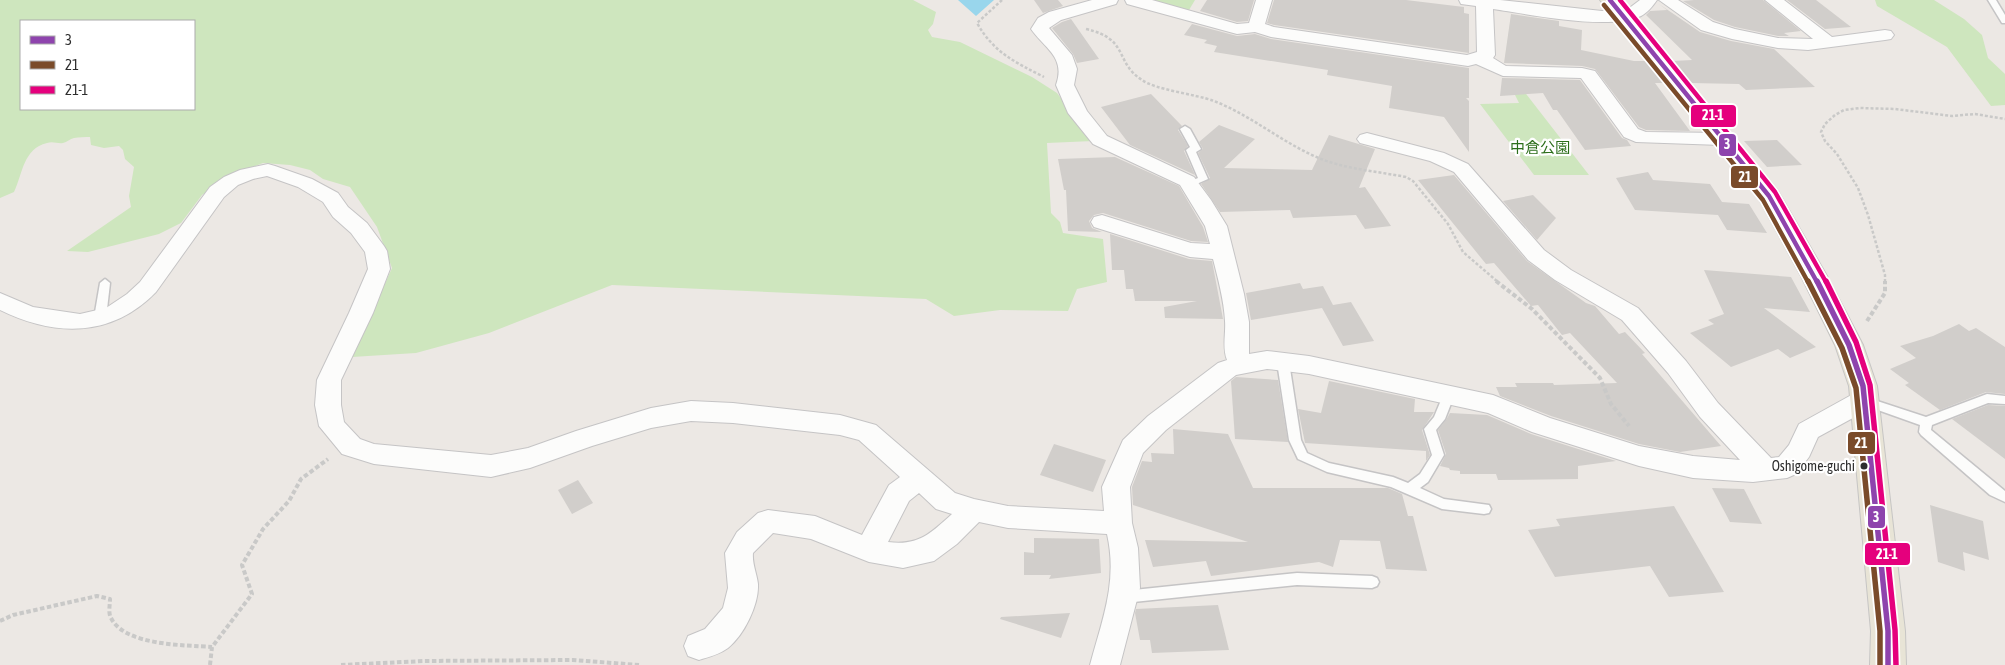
<svg xmlns="http://www.w3.org/2000/svg" width="2005" height="665" viewBox="0 0 2005 665" font-family="'Asap Condensed','Noto Sans JP',sans-serif">
<rect width="100%" height="100%" fill="#ece8e4"/>
<g fill="#cee6be" fill-rule="evenodd">
<path d="M0 0H913L936 12 933 24 928 30 932 37 960 42 1032 77 1057 93 1093 141 1047 143 1051 213 1060 222 1063 233 1103 239 1107 282 1077 289 1068 311 1000 310 954 316 926 299 612 285 489 333 416 353 352 357 392 268 377 227 350 187 323 179 310 170 290 165 263 163 229 176 202 195 181 223 159 234 88 252 67 251 131 207 129 196 134 167 125 159 123 150 119 146 104 148 91 145 90 137C85 137 79 137 74 138 70 139 67 142 63 143 58 144 53 141 47 143 23 149 23 173 14 192L0 198ZM21 21H194V109H21Z"/>
<polygon points="1150,0 1195,0 1189,10"/>
<polygon points="1875,0 1934,0 1964,19 1982,35 1988,58 2005,74 2005,105 1991,106 1947,47 1877,6"/>
<polygon points="1508,81 1516,81 1589,175 1534,175 1480,104 1519,103"/>
</g>
<polygon fill="#99d6ec" points="958,0 994,0 976,16"/>
<g fill="#d1cecb">
<polygon points="1034,0 1058,0 1063,6 1043,13"/>
<polygon points="1207,0 1254,0 1248,21 1237,22 1200,11"/>
<polygon points="1274,0 1406,0 1464,7 1464,13 1469,14 1469,53 1274,25 1267,23"/>
<polygon points="1694,0 1763,0 1801,31 1784,33 1789,36 1778,36 1735,27 1714,20 1683,1"/>
<polygon points="1787,0 1816,0 1851,27 1825,29"/>
<polygon points="1659,4 1700,32 1731,41 1774,49 1815,87 1746,90 1739,84 1691,83 1673,61 1692,60 1646,15 1650,11 1667,10"/>
<polygon points="1511,14 1559,21 1559,26 1582,30 1581,50 1634,61 1646,61 1664,83 1655,83 1690,131 1646,130 1639,127 1595,69 1582,66 1504,63"/>
<polygon points="1071,19 1099,59 1077,63 1073,54 1052,28 1062,22"/>
<polygon points="1192,24 1237,36 1255,34 1271,39 1469,68 1469,98 1466,98 1469,101 1469,152 1444,117 1389,108 1392,86 1327,75 1328,70 1214,52 1217,46 1204,43 1207,40 1184,35"/>
<polygon points="1502,78 1580,80 1622,138 1627,140 1631,146 1585,150 1557,110 1553,110 1543,93 1500,96"/>
<polygon points="1151,94 1182,126 1178,130 1188,146 1184,151 1195,175 1130,145 1101,107"/>
<polygon points="1219,125 1255,139 1224,168 1312,170 1329,135 1375,149 1359,188 1365,187 1391,226 1365,229 1356,215 1293,218 1290,210 1220,212 1201,184 1210,178 1198,153 1203,149 1199,142"/>
<polygon points="1777,140 1802,165 1767,167 1744,141"/>
<polygon points="1115,157 1179,186 1203,227 1208,242 1191,241 1103,213 1094,215 1089,221 1092,228 1102,232 1068,231 1066,190 1064,190 1058,159"/>
<polygon points="1648,172 1653,180 1710,184 1722,202 1749,204 1767,233 1727,230 1718,215 1635,210 1616,178"/>
<polygon points="1454,175 1527,261 1586,303 1595,306 1619,334 1625,332 1645,353 1642,354 1721,446 1680,452 1639,444 1551,416 1500,396 1496,387 1517,387 1515,383 1553,383 1554,385 1617,383 1570,333 1562,335 1538,305 1531,306 1494,263 1486,264 1418,180"/>
<polygon points="1533,195 1556,218 1537,240 1503,201"/>
<polygon points="1110,234 1189,259 1212,261 1223,319 1165,318 1164,307 1197,301 1135,301 1133,289 1126,289 1124,270 1112,270"/>
<polygon points="1704,270 1791,277 1810,312 1764,308 1816,347 1790,358 1778,349 1731,367 1690,333 1714,324 1708,320 1724,314"/>
<polygon points="1300,283 1303,289 1323,286 1333,305 1351,302 1374,341 1343,346 1322,308 1251,320 1246,293"/>
<polygon points="1959,324 1969,331 1976,328 2005,347 2005,394 1986,392 1940,410 1905,385 1909,383 1890,369 1916,358 1900,346 1933,336"/>
<polygon points="1236,377 1278,380 1288,442 1235,439 1231,381"/>
<polygon points="1329,381 1415,399 1414,412 1434,412 1422,430 1430,455 1426,461 1426,451 1305,443 1298,409 1321,413"/>
<polygon points="1988,405 2005,406 2005,459 1952,419"/>
<polygon points="1450,413 1487,415 1531,434 1616,461 1578,466 1578,479 1498,480 1496,474 1460,474 1460,471 1450,470 1449,468 1440,466 1446,454 1438,430 1446,420"/>
<polygon points="1173,429 1228,434 1253,488 1388,488 1402,494 1408,516 1413,516 1427,571 1386,569 1380,541 1340,540 1333,567 1319,562 1211,576 1206,561 1153,567 1145,540 1248,542 1133,505 1132,487 1142,461 1152,462 1151,453 1174,454"/>
<polygon points="1054,444 1106,460 1093,492 1040,475"/>
<polygon points="578,480 593,503 572,514 558,490"/>
<polygon points="1712,488 1744,489 1762,524 1730,522"/>
<polygon points="1930,505 1983,521 1989,560 1963,552 1965,571 1938,562"/>
<polygon points="1674,506 1724,592 1669,597 1650,566 1555,577 1528,530 1560,526 1556,519"/>
<polygon points="1034,538 1099,539 1101,573 1049,579 1051,575 1024,575 1024,552 1034,553"/>
<polygon points="1218,605 1229,650 1152,653 1150,640 1140,640 1135,613 1136,609"/>
<polygon points="1070,613 1061,638 1000,619 1001,617"/>
</g>
<g fill="none" stroke-linecap="round" stroke-linejoin="round">
<g stroke="#c5c4c5" stroke-width="3">
<g id="service">
<polygon points="1988,0 1996,0 2005,15 2005,23 2002,23"/>
<polygon points="1185,126 1190,129 1201,149 1196,152 1208,179 1192,186 1186,186 1184,184 1198,178 1186,150 1190,147 1180,129"/>
<polygon points="105,279 110,283 106,318 100,322 94,318 100,283"/>
<polygon points="1283,358 1289,362 1301,440 1307,453 1329,463 1393,477 1408,483 1420,474 1432,455 1424,429 1434,417 1444,393 1452,393 1454,396 1445,419 1436,430 1444,455 1428,482 1420,488 1444,499 1489,505 1491,509 1489,513 1484,514 1442,509 1391,487 1327,472 1298,459 1289,440 1277,362"/>
<polygon points="1987,394 2005,396 2005,404 1988,403 1932,425 1931,430 2005,491 2005,502 1990,495 1921,435 1919,432 1920,425 1861,404 1859,401 1861,398 1865,397 1926,417"/>
<polygon points="1297,573 1372,576 1377,578 1379,582 1377,586 1372,588 1297,585 1124,603 1119,601 1117,597 1119,593 1124,591"/>
</g>
</g>
<g stroke="#c5c4c5" stroke-width="2">
<g id="minor">
<path d="M1092 0H1118L1116 4 1061 20 1049 28 1072 55 1077 69 1074 85 1087 111 1107 136 1194 177 1211 200 1227 226 1244 294 1249 322V354L1267 351 1309 356 1493 395 1550 418 1639 446 1693 456 1740 460 1700 417 1668 373 1622 320 1555 280 1528 260 1454 172 1430 161 1360 143 1357 139 1360 135 1367 133 1444 153 1468 164 1544 250 1571 270 1638 308 1686 361 1718 403 1771 458 1779 457 1789 445 1799 424 1855 393 1864 391 1873 393 1877 400 1873 407 1818 437 1809 457 1796 474 1787 478 1753 482 1693 478 1639 466 1532 432 1488 413 1309 374 1267 369 1236 375 1166 430 1143 453 1130 487 1132 523 1138 548 1140 588 1120 665H1090C1102 620 1118 582 1107 534L1008 528 979 522 957 544 934 561 903 568 869 562 811 539 773 533 753 553C752 564 757 574 758 584 759 605 744 635 728 648 720 654 709 657 699 660L688 656 684 646 688 636 705 629 723 608 728 588 725 553 737 532 758 513 768 510 815 516 862 535 889 485 900 477 859 440 840 435 733 423 691 421 651 428 592 446 530 468 491 477 374 464 342 454 319 426 315 405 317 380 349 313 368 269 365 252 351 233 333 217 323 202 298 187 267 176 253 179 238 185 224 197 156 292C111 338 55 337 0 310V293L33 307 80 314 106 308 127 294 140 282 210 187 224 177 240 170 268 164 275 166 312 179 338 193 348 207 367 223 384 246 387 251 390 269 373 313 341 380V405L344 422 360 439 374 444 491 455 528 448 576 431 651 408 691 401 733 403 840 415 876 425 955 493 974 499 1008 506 1104 511 1102 487 1123 440 1148 416 1218 363 1227 360C1222 347 1226 334 1225 321 1224 300 1218 279 1213 259L1190 257 1094 227 1091 222 1094 217 1102 215 1191 243 1210 244 1205 226 1180 185 1093 144 1068 113 1056 85C1066 57 1045 49 1031 29L1038 18 1049 12ZM919 493 936 509 952 514C930 534 918 546 888 542L909 501Z"/>
<path d="M1125 0H1152L1237 24 1249 23 1256 0H1272L1265 24 1274 27 1467 55 1477 52 1476 6 1461 4 1459 0H1500L1602 11 1628 9 1640 0H1657C1653 6 1647 13 1641 16 1609 31 1528 14 1493 9L1495 55 1493 58 1506 66 1582 68 1595 71 1638 129 1646 132 1721 133 1728 135 1731 139 1728 143 1721 145 1636 142 1624 137 1581 78 1503 76 1476 64 1468 66 1271 37 1255 32 1237 34 1127 4Z"/>
<polygon points="1659,0 1678,0 1713,22 1735,29 1778,38 1813,39 1765,0 1784,0 1832,37 1885,30 1891,31 1894,35 1891,39 1885,40 1808,50 1778,48 1732,39 1701,30"/>
</g>
</g>
<g stroke="#c6c5c4" stroke-width="2">
<polygon id="primary" points="1600,0 1620,0 1778,191 1827,276 1863,345 1877,386 1905,631 1906,665 1870,665 1871,631 1849,386 1835,345 1801,276 1759,199"/>
</g>
<g stroke="#c9c9c8" stroke-width="2.5" stroke-dasharray="3 2" stroke-linecap="butt">
<path d="M1002 0 977 23C994 53 1015 62 1044 77"/>
<path d="M1086 29C1130 39 1114 62 1142 80 1156 90 1195 94 1214 101 1250 115 1279 140 1314 156 1343 169 1375 171 1406 177L1413 181 1448 224 1463 252 1498 282"/>
<polyline points="1885,282 1885,275 1868,215 1858,188 1837,154 1825,141 1821,132 1825,124 1835,115 1844,110 1860,108 1895,109 1952,116 1975,114 2005,119"/>
</g>
<g stroke="#c9c9c8" stroke-width="4" stroke-dasharray="4.5 2.5" stroke-linecap="butt">
<polyline points="1496,281 1532,309 1600,378 1611,404 1629,426"/>
<polyline points="1867,321 1885,293 1885,281"/>
<path d="M0 621 13 615 97 596 110 599C110 605 108 613 111 618 125 646 185 645 212 647"/>
<polyline points="210,665 212,647 252,594 242,565 263,529 289,501 301,479 328,459"/>
<polyline points="341,665 424,661 573,660 639,665"/>
</g>
<use href="#service" fill="#fcfcfb" fill-rule="evenodd"/>
<use href="#minor" fill="#fcfcfb" fill-rule="evenodd"/>
<use href="#primary" fill="#e8e4d6" fill-rule="evenodd"/>
<g stroke="#fff" stroke-width="8">
<polyline id="bus-1-far1" points="1610,0 1769,196 1817,282"/>
</g>
<g stroke="#fff" stroke-width="9">
<polyline id="bus-1" points="1817,281 1849,345 1863,386 1888,631 1888,665"/>
</g>
<g stroke="#fff" stroke-width="8">
<polyline id="bus-2-far1" points="1604,5 1763,200 1808,282"/>
</g>
<g stroke="#fff" stroke-width="9">
<polyline id="bus-2" points="1808,281 1842,348 1856,388 1880,631 1880,665"/>
</g>
<g stroke="#fff" stroke-width="8">
<polyline id="bus-3-far1" points="1620,0 1775,192 1826,282"/>
</g>
<g stroke="#fff" stroke-width="9">
<polyline id="bus-3" points="1826,281 1856,342 1870,385 1895,630 1896,665"/>
</g>
<use href="#bus-1-far1" stroke="#8e44ad" stroke-width="4.5"/>
<use href="#bus-1" stroke="#8e44ad" stroke-width="5.5"/>
<use href="#bus-2-far1" stroke="#7a4b2a" stroke-width="4.5"/>
<use href="#bus-2" stroke="#7a4b2a" stroke-width="5.5"/>
<use href="#bus-3-far1" stroke="#e5007d" stroke-width="4.5"/>
<use href="#bus-3" stroke="#e5007d" stroke-width="5.5"/>
</g>
<circle fill="#2e2e2e" stroke="#fff" stroke-width="2" cx="1864" cy="466" r="4.5"/>
<g text-anchor="middle" stroke-width="4.5" stroke-linejoin="round" paint-order="stroke">
<g font-size="14" fill="#2e2e2e" stroke="#fff" text-anchor="end">
<text x="1855" y="471">Oshigome-guchi</text>
</g>
<g font-size="15" fill="#2c6e1b" stroke="#fff">
<text x="1540" y="153">中倉公園</text>
</g>
</g>
<g stroke="#fff" stroke-width="2">
<rect x="1690" y="104" width="47" height="24" rx="5" fill="#e5007d"/>
<rect x="1718" y="133" width="19" height="24" rx="5" fill="#8e44ad"/>
<rect x="1730" y="165" width="29" height="24" rx="5" fill="#7a4b2a"/>
<rect x="1847" y="431" width="29" height="24" rx="5" fill="#7a4b2a"/>
<rect x="1867" y="505" width="19" height="24" rx="5" fill="#8e44ad"/>
<rect x="1864" y="542" width="47" height="24" rx="5" fill="#e5007d"/>
</g>
<g font-size="14" text-anchor="middle" font-weight="bold" fill="#fff">
<text x="1713" y="120">21-1</text>
<text x="1727" y="149">3</text>
<text x="1745" y="182">21</text>
<text x="1861" y="448">21</text>
<text x="1876" y="522">3</text>
<text x="1887" y="559">21-1</text>
</g>
<rect x="20" y="20" width="175" height="90" fill="#ffffff" stroke="#ababab"/>
<rect x="30" y="36" width="25" height="8" fill="#8e44ad" stroke="#ababab"/>
<text x="65" y="45" font-size="15" fill="#2e2e2e">3</text>
<rect x="30" y="61" width="25" height="8" fill="#7a4b2a" stroke="#ababab"/>
<text x="65" y="70" font-size="15" fill="#2e2e2e">21</text>
<rect x="30" y="86" width="25" height="8" fill="#e5007d" stroke="#ababab"/>
<text x="65" y="95" font-size="15" fill="#2e2e2e">21-1</text>
</svg>
